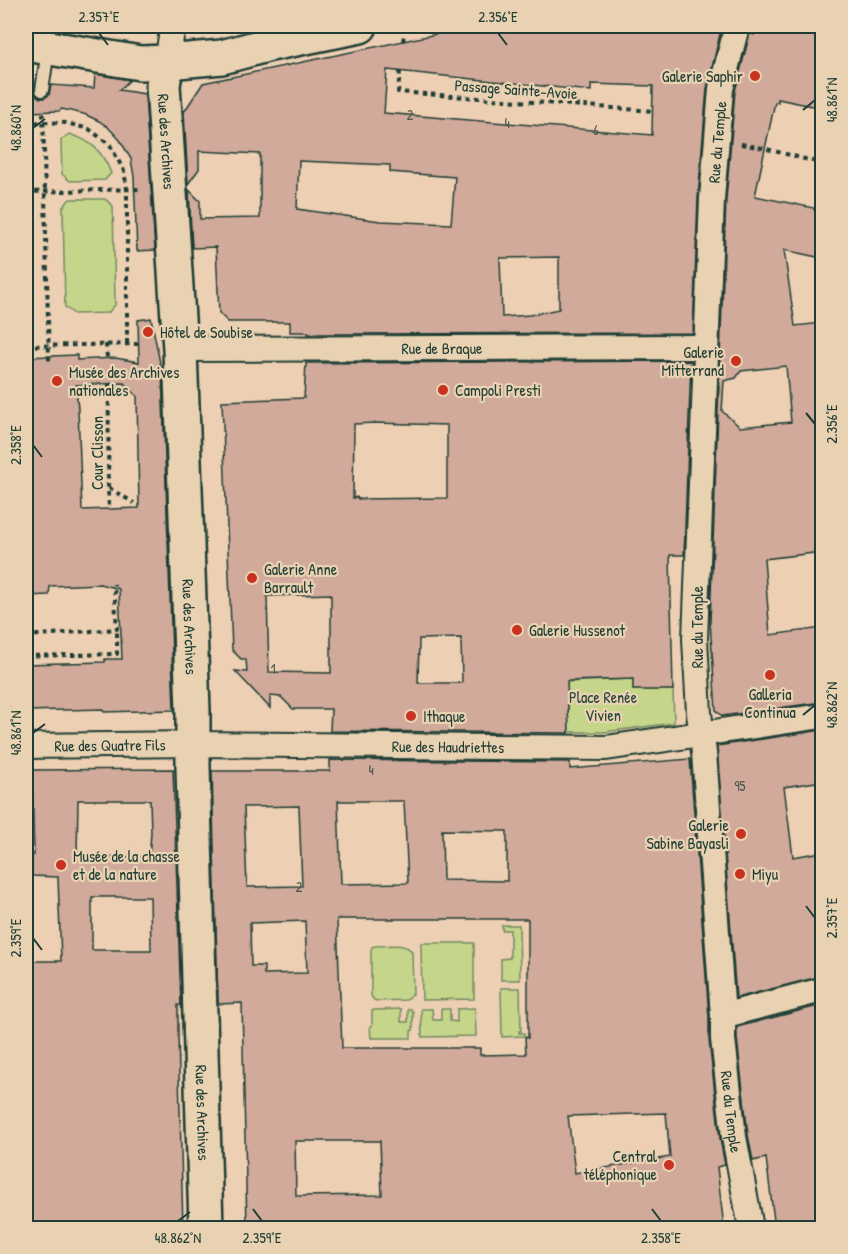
<svg xmlns="http://www.w3.org/2000/svg" width="848" height="1254" viewBox="0 0 848 1254" font-family="'Patrick Hand',sans-serif">
<rect width="100%" height="100%" fill="#edcfb3"/>
<filter id="ink" filterUnits="userSpaceOnUse"><feTurbulence type="fractalNoise" baseFrequency=".0167" numOctaves="2"/><feDisplacementMap in="SourceGraphic" scale="12" xChannelSelector="R" yChannelSelector="G"/><feConvolveMatrix kernelMatrix="1 2 1 2 8 2 1 2 1" color-interpolation-filters="sRGB"/></filter>
<g filter="url(#ink)">
<g fill="#c5d68b" stroke="#728a60" stroke-width="1.5">
<path d="M69 134C92 141 102 151 111 173L105 180 70 181 62 174 61 140Z"/>
<polygon points="70,199 105,199 113,206 115,305 108,313 74,314 65,307 63,207"/>
<polygon points="633,679 633,690 673,690 674,723 604,732 569,732 567,682"/>
<polygon points="502,925 519,925 520,980 501,980 501,959 510,958 510,930 502,930"/>
<polygon points="421,943 474,943 474,999 422,1000"/>
<path d="M375 946C386 946 406 942 412 952L413 994 406 1000 377 1001 374 1000 371 996V950L372 947Z"/>
<polygon points="520,988 521,1031 519,1031 519,1033 524,1033 524,1036 502,1037 501,988"/>
<polygon points="475,1008 476,1036 422,1037 421,1009 432,1009 433,1020 441,1020 441,1009 450,1009 450,1021 457,1022 457,1009"/>
<polygon points="401,1009 401,1022 408,1022 408,1009 411,1009 413,1012 413,1030 411,1031 411,1038 371,1038 370,1026 372,1026 372,1011 374,1010"/>
</g>
<g fill="#d1aa9b" stroke="#1f3d34" stroke-width="1.5" fill-rule="evenodd">
<path d="M475 26H722L707 88 698 198 693 333 308 334V332H290V322H228L219 313 216 247 192 248 189 190 200 201V219L260 218V154L199 151V169L188 184 184 112 203 83ZM387 70 591 91V84L653 86 652 135 384 113ZM299 161 390 165V172L455 177 451 224 380 221 297 209ZM559 257V309L530 315 502 317 500 258Z"/>
<path d="M756 26H822V108L778 99V102H775L755 196 814 208V210L822 212V258L784 250 795 326 822 323V552L764 559 770 635 822 628V702L722 716 716 711 710 622 726 200 735 91 750 33 754 35ZM786 366 791 422 740 427 722 411 724 381 736 378 741 371Z"/>
<polygon points="95,74 130,80 119,90 145,94 155,250 137,251 134,177 131,159 120,140 108,127 99,121 84,114 62,109 59,111 26,112 26,84 34,84 35,94 40,98 44,98 49,95 51,85 94,88"/>
<path d="M151 318 162 373 174 710 104 712 103 709 26 711V664L105 662V659H122L119 589 100 584 50 586 49 595 26 596V547L28 545V511L26 446V357L77 355V360L115 358 139 362 138 320ZM124 383 137 396 139 508 82 510 78 410 76 385Z"/>
<path d="M691 361 684 555H670L673 690H633V679L567 681 569 733 330 731 331 709H293L281 697 270 696V708L235 671 247 672 246 659H241L232 650 222 401 304 398 306 363ZM375 423 447 425V498L358 499 357 497 353 498 354 424ZM331 594V673L269 672 267 596ZM461 638 462 683H418L419 639Z"/>
<polygon points="822,730 822,781 784,787 793,857 822,852 822,976 736,998 717,746"/>
<path d="M690 759 709 1017V1040L720 1139 725 1165 717 1167 724 1228H247L242 1003 218 1004 212 771H330V760L570 762V769ZM338 801H404L408 883 341 884ZM299 806 302 886 247 887 244 807ZM442 830 507 831V881L443 880ZM337 919H528V1038L525 1037 526 1054 480 1055V1048H342ZM305 921 307 973 264 974V966H251L250 923ZM666 1113 670 1157 575 1173 568 1116ZM295 1141H380L382 1195 296 1196Z"/>
<path d="M173 769 181 1005H178V1035L183 1228H26V961H61L58 877 32 876V855H34L32 770ZM78 800H150L151 833 149 857 77 856ZM92 897H150L151 950H92Z"/>
<polygon points="822,1005 822,1228 775,1228 766,1158 753,1161 748,1135 737,1038 737,1027"/>
</g>
<g fill="none" stroke-linecap="round" stroke-linejoin="round">
<g stroke="#1f3d34" stroke-width="16">
<polyline id="lane" points="42,90 48,50"/>
</g>
<g stroke="#1f3d34" stroke-width="28">
<g id="street">
<path id="s1" d="M737 26 721 89 712 199 695 639 699 713 704 753 723 1016V1039L734 1137 751 1228"/>
<polyline points="167,62 172,31 171,26"/>
<path id="s2" d="M180 349 706 347"/>
<path id="s3" d="M26 746 194 744 606 748 822 716"/>
<polyline points="723,1016 741,1011 822,990"/>
</g>
</g>
<g stroke="#1f3d34" stroke-width="38">
<g id="secondary">
<polyline points="26,44 140,63 167,62 222,57 270,44 360,26"/>
<path id="s4" d="M167 62 163 85 180 349 193 711V767L206 1228"/>
</g>
</g>
<g stroke="#1f3d34" stroke-width="4" stroke-dasharray="4.5 4.5" stroke-linecap="butt">
<polyline points="403,41 404,35"/>
<polyline points="400,71 398,92 653,111"/>
<polyline points="43,113 49,361"/>
<polyline points="26,123 43,122 66,123 89,129 110,145 124,171 127,189 127,344"/>
<polyline points="741,144 763,148 820,163 822,166"/>
<polyline points="26,192 139,189"/>
<polyline points="106,344 107,358"/>
<polyline points="26,346 140,344"/>
<polyline points="109,384 108,487 109,509"/>
<polyline points="109,396 122,383"/>
<polyline points="109,488 134,503"/>
<polyline points="26,636 117,629 114,584"/>
<polyline points="26,656 117,654 117,629"/>
</g>
<use href="#lane" stroke="#e9d2b2" stroke-width="12"/>
<use href="#street" stroke="#e9d2b2" stroke-width="24"/>
<use href="#secondary" stroke="#e9d2b2" stroke-width="33"/>
</g>
</g>
<path fill="none" stroke="#1f3d34" stroke-width="2" d="M99 33 108 45M498 33 507 45M803 110 815 100M33 128 45 119M806 413 815 424M33 445 42 457M803 715 815 705M33 733 45 724M806 906 815 918M33 938 42 950M253 1209 262 1221M652 1209 661 1221M178 1221 190 1212"/>
<g fill="#c8321e" stroke="#e9d2b2" stroke-width="2">
<circle cx="755" cy="76" r="6"/>
<circle cx="148" cy="332" r="6"/>
<circle cx="736" cy="361" r="6"/>
<circle cx="57" cy="381" r="6"/>
<circle cx="443" cy="390" r="6"/>
<circle cx="252" cy="578" r="6"/>
<circle cx="517" cy="630" r="6"/>
<circle cx="770" cy="675" r="6"/>
<circle cx="411" cy="716" r="6"/>
<circle cx="741" cy="834" r="6"/>
<circle cx="61" cy="865" r="6"/>
<circle cx="740" cy="874" r="6"/>
<circle cx="669" cy="1165" r="6"/>
</g>
<g text-anchor="middle" stroke-width="4.5" stroke-linejoin="round" paint-order="stroke">
<g font-size="14" fill="#4c584e">
<text x="410" y="120">2</text>
<text x="507" y="128">4</text>
<text x="596" y="135">6</text>
<text x="273" y="674">1</text>
<text x="371" y="775">4</text>
<text x="740" y="791">95</text>
<text x="299" y="892">2</text>
</g>
<g font-size="16" fill="#1f3d34" stroke="#e9d2b2" text-anchor="start">
<text x="743" y="82" text-anchor="end">Galerie Saphir</text>
<text x="160" y="338">Hôtel de Soubise</text>
<text x="724" y="358" text-anchor="end">Galerie<tspan x="724" dy="18">Mitterrand</tspan></text>
<text x="69" y="378">Musée des Archives<tspan x="69" dy="18">nationales</tspan></text>
<text x="455" y="396">Campoli Presti</text>
<text x="264" y="575">Galerie Anne<tspan x="264" dy="18">Barrault</tspan></text>
<text x="529" y="636">Galerie Hussenot</text>
<text x="770" y="700" text-anchor="middle">Galleria<tspan x="770" dy="18">Continua</tspan></text>
<text x="423" y="722">Ithaque</text>
<text x="729" y="831" text-anchor="end">Galerie<tspan x="729" dy="18">Sabine Bayasli</tspan></text>
<text x="73" y="862">Musée de la chasse<tspan x="73" dy="18">et de la nature</tspan></text>
<text x="752" y="880">Miyu</text>
<text x="657" y="1162" text-anchor="end">Central<tspan x="657" dy="18">téléphonique</tspan></text>
</g>
<g font-size="16" fill="#1f3d34" stroke="#e9d2b2">
<text transform="translate(516 89) rotate(4)" y="6">Passage Sainte-Avoie</text>
<text dy="6" stroke="none"><textPath href="#s4" startOffset="80">Rue des Archives</textPath></text>
<text transform="translate(717 142) rotate(-85)" y="6">Rue du Temple</text>
<text dy="6" stroke="none"><textPath href="#s2" startOffset="262">Rue de Braque</textPath></text>
<text transform="translate(97 453) rotate(-90)" y="6">Cour Clisson</text>
<text dy="6" stroke="none"><textPath href="#s4" startOffset="566">Rue des Archives</textPath></text>
<text transform="translate(697 627) rotate(-90)" y="6">Rue du Temple</text>
<text dy="6" stroke="none"><textPath href="#s3" startOffset="84">Rue des Quatre Fils</textPath></text>
<text dy="6" stroke="none"><textPath href="#s3" startOffset="422">Rue des Haudriettes</textPath></text>
<text dy="6" stroke="none"><textPath href="#s4" startOffset="1052">Rue des Archives</textPath></text>
<text dy="6" stroke="none"><textPath href="#s1" startOffset="1090">Rue du Temple</textPath></text>
</g>
<g font-size="16" fill="#274538" stroke="#e9d2b2">
<text x="603" y="703">Place Renée<tspan x="603" dy="18">Vivien</tspan></text>
</g>
</g>
<rect width="848" height="1254" fill="none" stroke="#e9d2b2" stroke-width="66"/>
<rect x="33" y="33" width="782" height="1188" fill="none" stroke="#1f3d34" stroke-width="2"/>
<g font-size="15" text-anchor="middle" fill="#1f3d34">
<text x="99" y="22">2.357°E</text>
<text x="498" y="22">2.356°E</text>
<text transform="translate(832 100) rotate(-90)" y="5">48.861°N</text>
<text transform="translate(16 128) rotate(-90)" y="5">48.860°N</text>
<text transform="translate(832 424) rotate(-90)" y="5">2.356°E</text>
<text transform="translate(16 445) rotate(-90)" y="5">2.358°E</text>
<text transform="translate(832 705) rotate(-90)" y="5">48.862°N</text>
<text transform="translate(16 733) rotate(-90)" y="5">48.861°N</text>
<text transform="translate(832 918) rotate(-90)" y="5">2.357°E</text>
<text transform="translate(16 938) rotate(-90)" y="5">2.359°E</text>
<text x="178" y="1243">48.862°N</text>
<text x="262" y="1243">2.359°E</text>
<text x="661" y="1243">2.358°E</text>
</g>
</svg>
